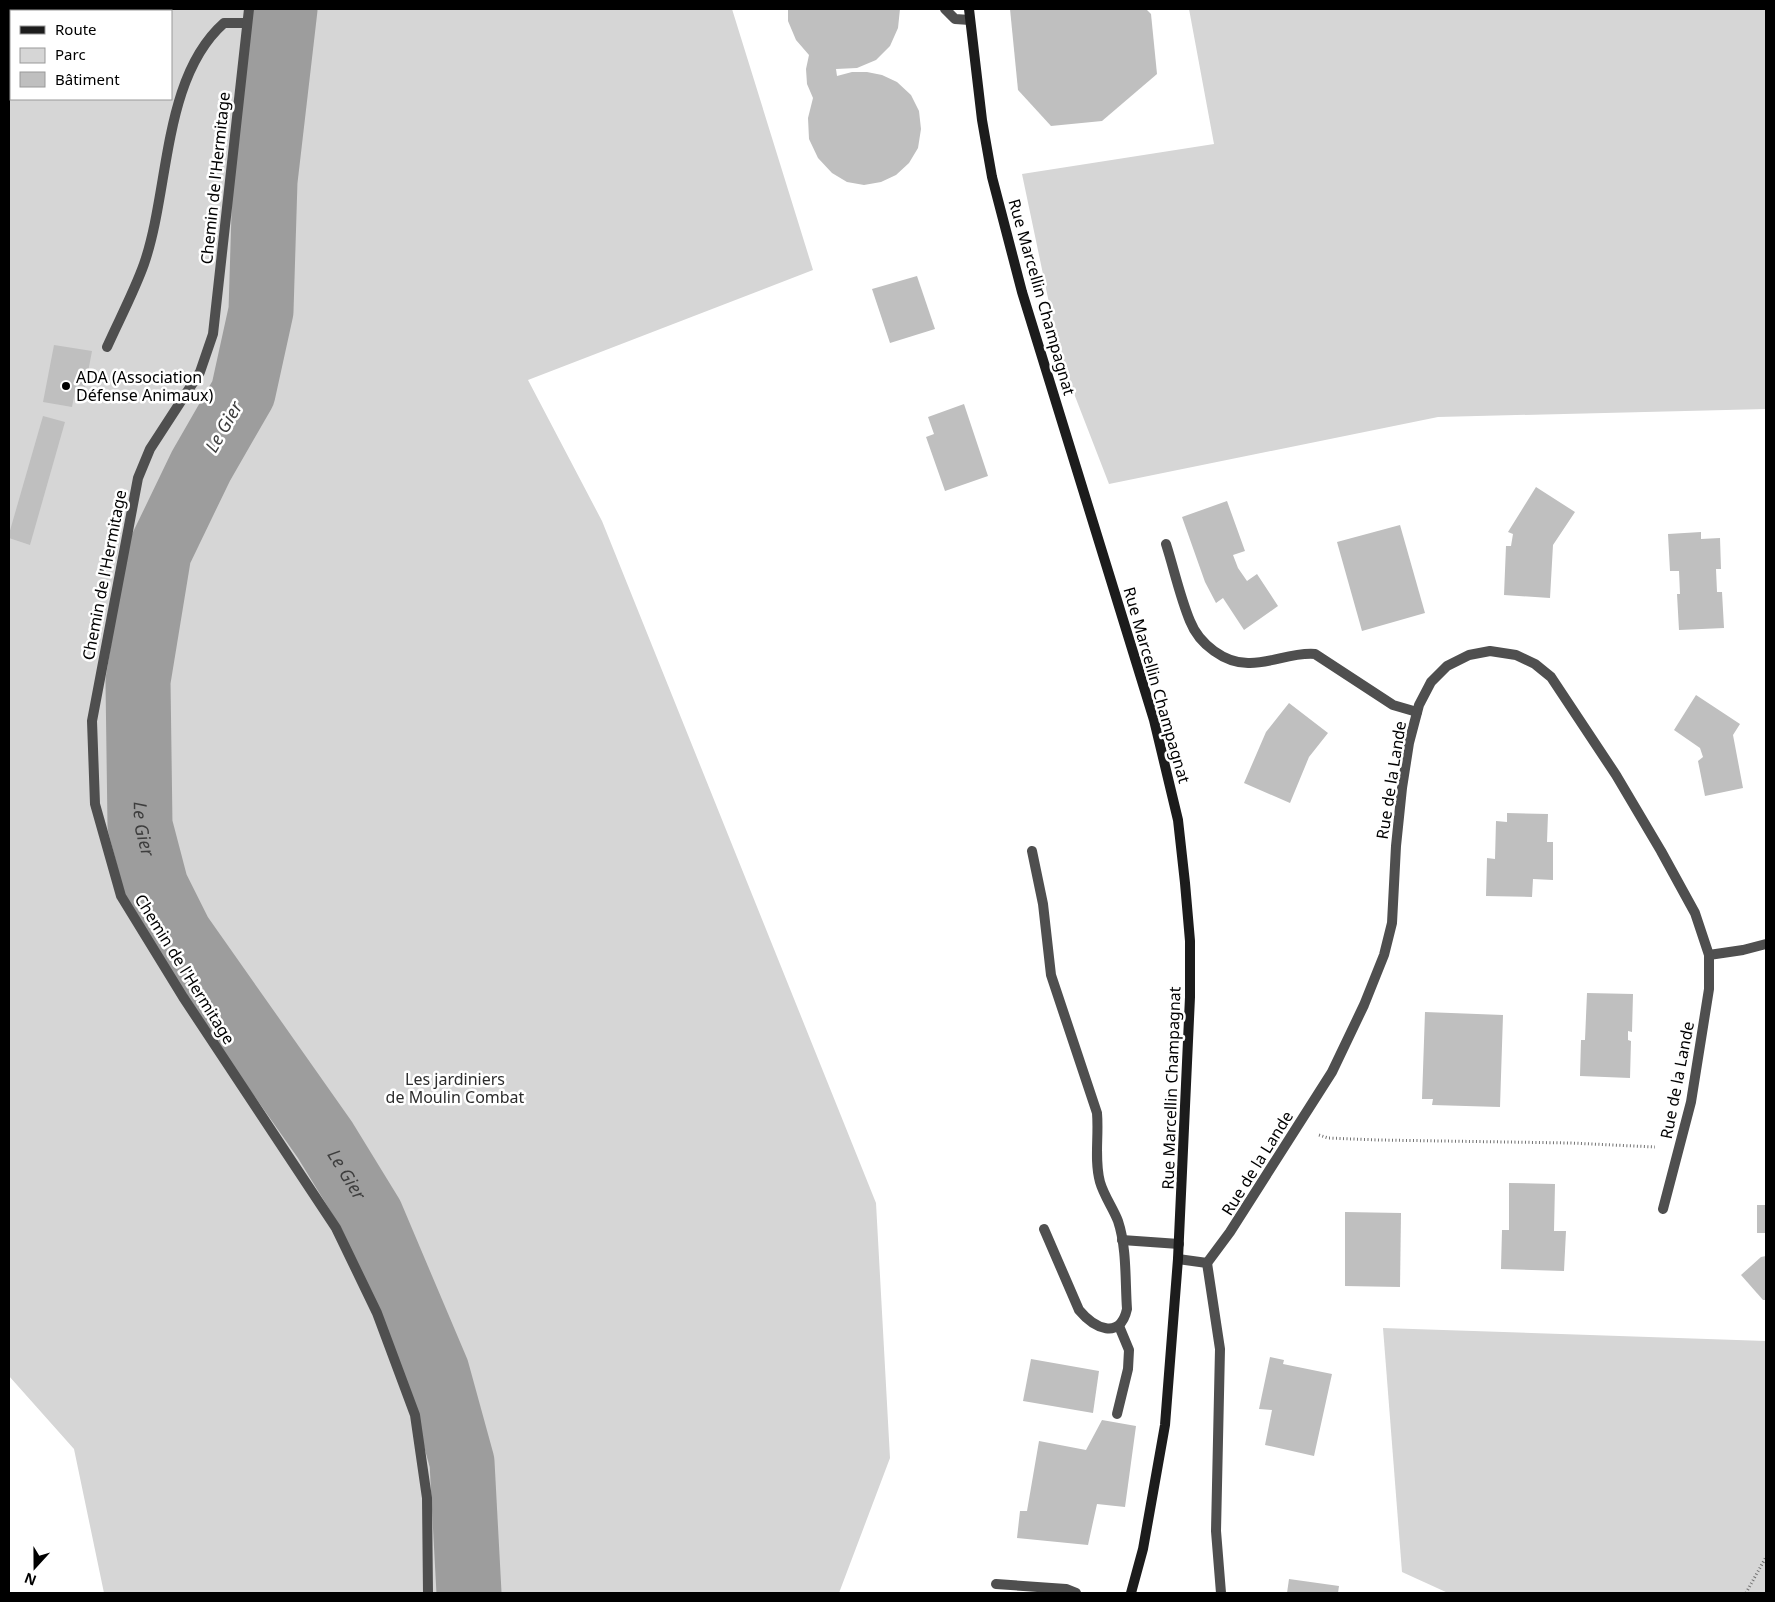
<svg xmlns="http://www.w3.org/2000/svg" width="1775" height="1602" viewBox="0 0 1775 1602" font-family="'Noto Sans',sans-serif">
<rect width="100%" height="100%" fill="#fff"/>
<g fill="#d6d6d6" fill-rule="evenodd">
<path d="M9 9H732L813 270 528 380 602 521 876 1203 890 1458 839 1593H104L74 1449 9 1376ZM11 11H171V99H11Z"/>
<polygon points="1189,9 1766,9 1766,409 1438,417 1109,484 1061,360 1022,174 1214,144"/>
<polygon points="1383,1328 1766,1341 1766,1593 1448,1593 1402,1572"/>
</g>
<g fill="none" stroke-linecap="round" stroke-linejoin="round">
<path stroke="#9d9d9d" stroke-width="65" id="s1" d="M285 9 265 181 261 311 243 393 201 466 159 553 138 681 140 825 156 886 180 934 325 1140 371 1215 437 1371 462 1462 469 1593"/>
</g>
<g fill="#bfbfbf">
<polygon points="788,9 900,9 898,28 890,46 876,60 857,68 836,69 837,76 852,72 867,72 882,75 897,82 911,95 919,111 921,129 918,148 909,163 896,175 881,182 864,185 847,182 832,173 818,158 809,139 808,118 813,98 807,84 806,69 809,55 796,40 788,21"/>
<polygon points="1010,9 1146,9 1151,14 1157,74 1102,121 1051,126 1018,90"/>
<polygon points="917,276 935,329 890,343 872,289"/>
<polygon points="54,345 92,351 84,393 75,391 72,407 43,402"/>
<polygon points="964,404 988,476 945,491 926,437 934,434 928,417"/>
<polygon points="43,416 65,422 30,545 9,538 9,534"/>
<polygon points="1536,487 1575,512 1553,545 1550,598 1504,595 1506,546 1511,546 1513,534 1508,532"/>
<polygon points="1227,501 1245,551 1233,555 1238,568 1247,581 1257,574 1278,606 1244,630 1223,598 1216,603 1205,582 1182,517"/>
<polygon points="1400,525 1425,613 1362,631 1337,542"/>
<polygon points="1701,532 1701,539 1720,538 1721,569 1716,569 1717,592 1722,592 1724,628 1679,630 1677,594 1680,594 1679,571 1670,571 1668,534"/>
<polygon points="1696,695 1740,724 1733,735 1743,788 1705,796 1698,761 1703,757 1700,748 1674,730"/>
<polygon points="1289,703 1328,733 1309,757 1290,803 1244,783 1266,732"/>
<polygon points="1507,813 1548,814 1547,842 1553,842 1553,880 1533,879 1532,897 1486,896 1487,858 1495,859 1496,821 1507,822"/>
<polygon points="1587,993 1633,994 1632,1032 1628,1031 1628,1040 1631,1041 1630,1078 1580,1076 1581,1040 1585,1040"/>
<polygon points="1425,1012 1503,1015 1500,1107 1432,1105 1433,1099 1422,1099"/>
<polygon points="1509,1183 1555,1184 1554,1231 1566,1231 1564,1271 1501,1269 1502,1230 1509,1230"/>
<rect x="1757" y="1205" width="9" height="28"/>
<polygon points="1345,1212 1401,1213 1400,1287 1345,1286"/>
<polygon points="1766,1256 1766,1300 1763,1300 1741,1275 1761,1257"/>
<polygon points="1270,1357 1284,1360 1283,1364 1332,1374 1314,1456 1265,1445 1272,1410 1259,1409"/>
<polygon points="1031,1359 1099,1371 1093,1413 1023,1401"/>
<polygon points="1102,1420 1136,1426 1125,1507 1097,1504 1088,1545 1017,1538 1020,1511 1027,1511 1039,1441 1086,1450"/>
<polygon points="1289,1579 1339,1586 1338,1593 1287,1593"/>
</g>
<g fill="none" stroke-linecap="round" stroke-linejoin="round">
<g stroke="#717171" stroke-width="3" stroke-dasharray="1 2.5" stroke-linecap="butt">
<polyline points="1319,1135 1328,1138 1378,1140 1571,1143 1655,1147"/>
<polyline points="1746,1593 1766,1557"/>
</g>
<g stroke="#4f4f4f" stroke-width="10">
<path d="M107 347C119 320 134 292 144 264 170 189 162 78 224 23H247"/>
<path d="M1166 544C1174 569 1180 597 1190 621 1199 644 1225 664 1250 663 1272 663 1293 652 1315 654L1393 705 1417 712"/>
<path d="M1032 851 1043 904 1051 975 1097 1113C1099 1136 1094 1160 1100 1182 1104 1196 1113 1208 1118 1221 1127 1248 1125 1281 1127 1309 1120 1341 1094 1328 1079 1310L1044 1229"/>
<polyline points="1122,1240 1179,1244"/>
<polyline points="1117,1414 1128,1369 1129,1350 1119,1326"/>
<polyline points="996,1584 1066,1589 1076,1593"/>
</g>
<g stroke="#4f4f4f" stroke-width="10">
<polyline points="249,9 213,334 200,372 150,449 138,478 92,721 95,804 121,896 183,997 336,1228 377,1313 415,1415 427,1498 428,1593"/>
<polyline points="945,9 955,19 970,20"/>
<polyline points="1709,955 1743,950 1766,944"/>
<polyline points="1178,1259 1207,1263 1220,1349 1216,1531 1221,1593"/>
<polyline points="1207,1263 1230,1232 1332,1072 1364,1005 1384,955 1392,923 1396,846 1402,788 1409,743 1419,705 1431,682 1447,666 1469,655 1490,651 1516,655 1535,664 1551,677 1616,775 1661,851 1695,913 1709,955 1709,989 1691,1102 1663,1209"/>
</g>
<polyline stroke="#1c1c1c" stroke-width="10" points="969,9 982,120 992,177 1022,292 1154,720 1178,820 1185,883 1190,941 1190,997 1178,1259 1165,1425 1143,1549 1131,1593"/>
</g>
<circle fill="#000" stroke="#fff" stroke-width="2" cx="66" cy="386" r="5"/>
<g text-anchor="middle" stroke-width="5" stroke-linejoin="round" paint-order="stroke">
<g font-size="16" fill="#000" stroke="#fff">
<text transform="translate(215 178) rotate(-84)" y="6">Chemin de l'Hermitage</text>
<text transform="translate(1042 297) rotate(74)" y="6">Rue Marcellin Champagnat</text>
<text transform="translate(104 575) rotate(-79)" y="6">Chemin de l'Hermitage</text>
<text transform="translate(1157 685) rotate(74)" y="6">Rue Marcellin Champagnat</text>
<text transform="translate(1391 780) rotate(-81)" y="6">Rue de la Lande</text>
<text transform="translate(185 969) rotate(58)" y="6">Chemin de l'Hermitage</text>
<text transform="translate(1677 1080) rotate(-79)" y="6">Rue de la Lande</text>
<text transform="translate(1171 1088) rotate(-88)" y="6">Rue Marcellin Champagnat</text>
<text transform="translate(1257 1163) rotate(-58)" y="6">Rue de la Lande</text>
</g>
<g font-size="16" fill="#000" stroke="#fff" text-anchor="start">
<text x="76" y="383">ADA (Association<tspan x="76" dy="18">Défense Animaux)</tspan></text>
</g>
<g font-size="16" fill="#2d2d2d" stroke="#fff">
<text x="455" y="1085">Les jardiniers<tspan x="455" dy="18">de Moulin Combat</tspan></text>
</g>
<g font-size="18" font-style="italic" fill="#3e3e3e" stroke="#fff">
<text transform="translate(224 427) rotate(-60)" y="6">Le Gier</text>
<text dy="6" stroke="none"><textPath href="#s1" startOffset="846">Le Gier</textPath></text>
<text dy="6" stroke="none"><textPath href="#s1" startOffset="1251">Le Gier</textPath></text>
</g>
</g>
<rect width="1775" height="1602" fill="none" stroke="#000000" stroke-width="20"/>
<rect x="10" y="10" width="162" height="90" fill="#ffffff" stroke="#999999"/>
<rect x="20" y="26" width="25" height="8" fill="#1c1c1c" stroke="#999999"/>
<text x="55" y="35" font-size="15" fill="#000000">Route</text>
<rect x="20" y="48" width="25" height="15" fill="#d6d6d6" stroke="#999999"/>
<text x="55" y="60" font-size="15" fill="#000000">Parc</text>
<rect x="20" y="72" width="25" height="15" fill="#bfbfbf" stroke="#999999"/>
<text x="55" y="85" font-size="15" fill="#000000">Bâtiment</text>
<g transform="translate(35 1567) rotate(201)" stroke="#ffffff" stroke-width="4" paint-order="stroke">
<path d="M0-4L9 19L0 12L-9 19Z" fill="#000000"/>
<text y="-8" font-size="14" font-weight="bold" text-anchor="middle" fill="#000000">N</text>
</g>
</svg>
